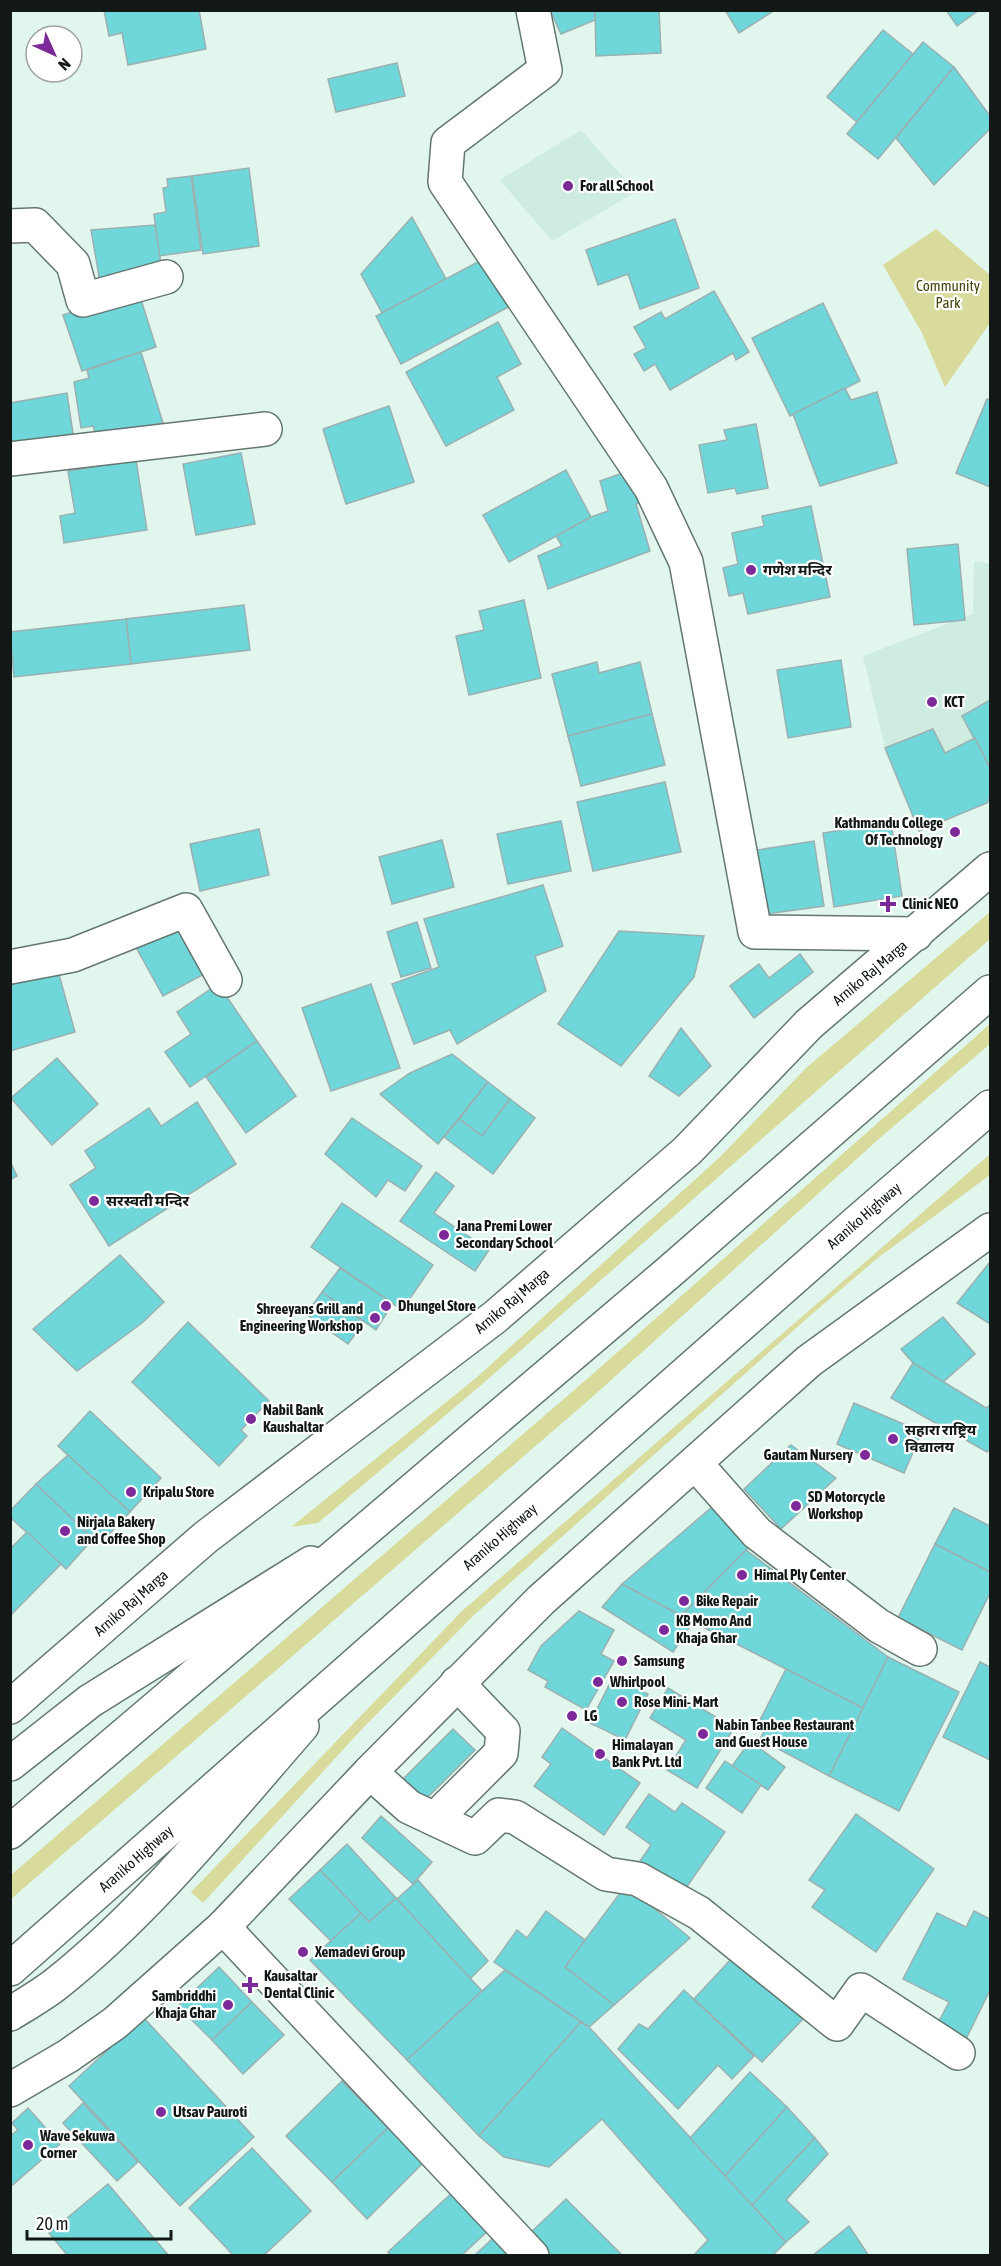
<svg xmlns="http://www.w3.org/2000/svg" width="1001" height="2266" viewBox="0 0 1001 2266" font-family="'Asap Condensed','Noto Sans Devanagari',sans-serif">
<rect width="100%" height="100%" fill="#e1f6ed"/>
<g fill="#cfece0">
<polygon points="581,130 636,192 552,241 500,180"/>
<polygon points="974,561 990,564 990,800 919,831 885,748 863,656 973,614"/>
</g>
<g fill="#d8db9c">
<polygon points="936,229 990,275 990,323 945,387 922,333 883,265"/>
<polygon points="990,912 990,939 480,1386 318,1523 291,1527 476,1378 721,1156 806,1068"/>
<polygon points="990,1024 990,1044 881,1137 590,1399 11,1899 11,1875 587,1379"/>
<polygon points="990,1154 990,1175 879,1257 812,1314 474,1615 361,1730 203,1903 191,1892 462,1611"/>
</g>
<g fill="#6fd7da" stroke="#9ab0b1" stroke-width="1.5">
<polygon points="104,10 199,10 206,49 128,65 122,33 109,36"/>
<polygon points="550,10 595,10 595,20 561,34"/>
<polygon points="595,10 659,10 661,53 596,56"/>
<polygon points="725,10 775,10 739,33"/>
<polygon points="946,10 979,10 957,26"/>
<polygon points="883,30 913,54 857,122 827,97"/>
<polygon points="923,42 954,67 878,159 847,134"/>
<polygon points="397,63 405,96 336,112 328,79"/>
<polygon points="954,67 990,116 990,129 934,185 896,138"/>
<polygon points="249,168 259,246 203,254 192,176"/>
<polygon points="191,176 201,250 159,256 154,214 166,212 163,188 168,187 167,179"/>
<polygon points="412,217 446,279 382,313 361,274"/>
<polygon points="675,219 699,288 640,309 628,274 598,285 586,250"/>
<polygon points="155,225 161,264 101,288 91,230"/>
<polygon points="489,256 514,304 401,364 376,316"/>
<polygon points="138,290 156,347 82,371 63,315"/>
<polygon points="714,291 749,352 736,360 733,353 670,390 655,364 644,371 634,354 646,348 634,327 661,312 665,319"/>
<polygon points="823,303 860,381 790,416 752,338"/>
<polygon points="498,322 521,364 497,377 514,410 446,446 406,372"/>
<polygon points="141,352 163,423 96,435 93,426 81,428 74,382 89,378 87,370"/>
<polygon points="845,388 851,400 877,392 897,463 820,486 793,414"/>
<polygon points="67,393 74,440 10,451 10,403"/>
<polygon points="987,399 990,400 990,487 956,473"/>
<polygon points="389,406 414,482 346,504 323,429"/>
<polygon points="756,424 768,488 737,494 735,488 708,493 699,445 727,440 724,430"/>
<polygon points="241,453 255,524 196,535 183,464"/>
<polygon points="136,460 147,530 64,543 60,516 75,513 68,471"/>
<polygon points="566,470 591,517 509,562 483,515"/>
<polygon points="631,470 642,502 636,504 650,551 548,589 538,556 562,546 556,536 591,517 608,511 600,481"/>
<polygon points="811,506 830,597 748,614 743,593 729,596 723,568 738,564 732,533 764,526 762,516"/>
<polygon points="958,544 965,620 914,625 907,549"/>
<polygon points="524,600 541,678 469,695 456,636 484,630 479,611"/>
<polygon points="244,605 250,650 131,664 126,619"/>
<polygon points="126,619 131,664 14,677 10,632"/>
<polygon points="841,660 851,727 788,738 777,670"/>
<polygon points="597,662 599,673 640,662 652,714 568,736 552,674"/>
<polygon points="990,700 990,768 962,716"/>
<polygon points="652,714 665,765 581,786 568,736"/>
<polygon points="933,729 945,753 975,738 990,768 990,797 987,803 919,831 885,748"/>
<polygon points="665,782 681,852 593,871 577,802"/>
<polygon points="561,821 571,871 508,884 497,834"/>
<polygon points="891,822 902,896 834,907 823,833"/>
<polygon points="259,829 269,875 200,891 190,844"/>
<polygon points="442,840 454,887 392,904 379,857"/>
<polygon points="814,841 824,906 767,914 757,850"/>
<polygon points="543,885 563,946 535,956 546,991 457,1044 450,1030 414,1044 392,984 439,967 424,919"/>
<polygon points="180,916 210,971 163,996 133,942"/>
<polygon points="417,922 431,968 401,977 387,932"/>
<polygon points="619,931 704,936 694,977 621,1066 558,1024"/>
<polygon points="800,954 813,972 754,1018 730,986 759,964 769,978"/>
<polygon points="58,971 75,1032 10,1051 10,985"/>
<polygon points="218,984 257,1041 190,1087 165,1052 191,1034 177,1012"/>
<polygon points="371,984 400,1068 331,1091 302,1008"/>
<polygon points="681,1028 711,1066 679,1096 649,1076"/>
<polygon points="257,1041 296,1096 246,1133 206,1077"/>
<polygon points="452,1054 488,1082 438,1144 380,1094 410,1073"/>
<polygon points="57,1058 98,1104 52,1145 11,1098"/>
<polygon points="488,1082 510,1099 482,1136 459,1119"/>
<polygon points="510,1099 535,1118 493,1174 444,1137 459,1119 482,1136"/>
<polygon points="197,1102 236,1164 109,1246 70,1185 96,1168 85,1151 149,1108 161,1126"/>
<polygon points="352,1118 422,1166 405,1191 388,1180 376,1197 325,1154"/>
<polygon points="10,1161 17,1176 10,1180"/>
<polygon points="436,1172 454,1186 434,1213 489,1250 475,1271 400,1221"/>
<polygon points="342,1203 433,1265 402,1310 311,1247"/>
<polygon points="120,1255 164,1302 142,1323 77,1371 33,1329"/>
<polygon points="990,1262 990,1324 957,1303"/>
<polygon points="340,1268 393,1303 376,1330 322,1292"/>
<polygon points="322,1292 364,1322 348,1344 306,1314"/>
<polygon points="943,1317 975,1354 943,1382 913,1363 901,1349"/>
<polygon points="188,1322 269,1401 241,1430 247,1436 219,1466 132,1382"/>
<polygon points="913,1363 986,1408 990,1405 990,1449 987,1452 891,1398"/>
<polygon points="854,1403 922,1432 904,1473 837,1444"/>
<polygon points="90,1411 161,1478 130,1512 58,1446"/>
<polygon points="791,1445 836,1478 781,1529 744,1489"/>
<polygon points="68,1455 130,1512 99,1545 36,1484"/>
<polygon points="36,1484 93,1539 66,1569 10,1517 10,1511"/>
<polygon points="712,1507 752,1544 681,1616 622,1584"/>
<polygon points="954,1508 990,1526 990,1572 935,1544"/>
<polygon points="27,1532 61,1564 10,1616 10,1549"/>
<polygon points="935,1544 990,1572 990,1593 962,1650 898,1618"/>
<polygon points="746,1550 888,1657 863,1708 681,1616"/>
<polygon points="622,1584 693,1622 673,1652 602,1607"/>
<polygon points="579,1611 614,1630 601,1654 614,1661 586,1710 545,1687 548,1681 528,1670 541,1646"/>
<polygon points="888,1657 959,1692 899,1811 829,1776"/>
<polygon points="980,1662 990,1667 990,1760 943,1737"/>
<polygon points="786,1669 863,1708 829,1776 760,1739 768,1724 760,1720"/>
<polygon points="613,1677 648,1694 625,1740 590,1723"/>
<polygon points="668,1688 734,1728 697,1788 667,1770 686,1740 650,1718"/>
<polygon points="562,1728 640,1783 604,1835 534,1786 551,1764 542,1757"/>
<polygon points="453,1729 475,1750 424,1801 402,1780"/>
<polygon points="750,1741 785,1767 768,1790 732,1766"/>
<polygon points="725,1761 761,1785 742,1813 706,1788"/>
<polygon points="649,1794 675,1812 682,1803 725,1832 679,1898 636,1867 651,1845 626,1827"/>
<polygon points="856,1814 934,1869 876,1952 812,1907 825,1890 809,1880"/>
<polygon points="381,1816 432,1862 413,1884 362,1838"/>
<polygon points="347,1844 396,1898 369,1922 320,1870"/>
<polygon points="320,1870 361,1913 331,1941 289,1899"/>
<polygon points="418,1880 488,1961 470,1979 397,1899"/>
<polygon points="626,1885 690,1938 614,2005 565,1967"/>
<polygon points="396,1898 482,1991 407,2060 310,1960 361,1913 369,1922"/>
<polygon points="546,1911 585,1940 565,1967 614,2005 589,2027 494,1962 517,1930 527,1938"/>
<polygon points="974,1911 990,1919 990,1990 966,2039 937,2025 949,2002 903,1979 937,1913 966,1927"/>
<polygon points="732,1958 803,2019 762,2062 694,1999"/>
<polygon points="219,1967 252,2002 212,2040 178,2006"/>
<polygon points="505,1970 581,2022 479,2136 407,2060"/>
<polygon points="684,1990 754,2056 732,2079 718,2065 678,2109 618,2049 639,2024 648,2029"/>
<polygon points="252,2002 284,2035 243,2074 212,2040"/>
<polygon points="143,2017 254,2137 180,2206 69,2086"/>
<polygon points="581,2022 589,2027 786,2242 772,2256 693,2256 708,2240 602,2119 549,2167 504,2157 479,2136"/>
<polygon points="750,2072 787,2107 725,2176 690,2138"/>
<polygon points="342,2081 388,2128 332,2182 286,2136"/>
<polygon points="83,2103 138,2162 117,2181 63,2123"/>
<polygon points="787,2107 815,2138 752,2205 725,2176"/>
<polygon points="28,2108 60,2144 10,2187 10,2136 18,2130 12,2123"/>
<polygon points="388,2128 423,2163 367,2219 332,2182"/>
<polygon points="815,2138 828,2154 786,2200 809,2222 786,2242 752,2205"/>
<polygon points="252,2148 311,2211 263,2256 234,2256 189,2208"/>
<polygon points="108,2184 169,2256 68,2256 49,2233"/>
<polygon points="456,2189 492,2227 461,2256 391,2256 388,2252"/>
<polygon points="566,2199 623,2256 542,2256 525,2238"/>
<polygon points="849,2226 869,2256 812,2256"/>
<polygon points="494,2237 512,2256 474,2256"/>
</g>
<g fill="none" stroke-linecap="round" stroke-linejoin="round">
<g stroke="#64776f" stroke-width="36">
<g id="minor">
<polyline points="533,10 545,70 448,143 445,182 651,488 686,562 755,932 916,934"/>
<polyline points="10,226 35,225 73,264 83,300 166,277"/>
<polyline points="10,459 265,429"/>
<polyline points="10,967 73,955 186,910 225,980"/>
<polyline points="695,1463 757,1533 879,1626 920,1649"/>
<polyline points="10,1707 206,1537 495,1317 687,1151 809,1024 990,869"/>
<polyline points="10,1764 90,1701 311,1563"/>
<polyline points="370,1772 409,1807 475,1838 499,1815 515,1817 606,1874 638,1879 699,1913 837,2024 861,1990 958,2053"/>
<polyline points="435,1819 501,1753 503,1731 457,1683"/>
<polyline points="223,1927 532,2256"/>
<path d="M10 2014C26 2004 42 1995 56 1984 149 1910 224 1815 302 1726"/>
<polyline points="10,2090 68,2056 115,2023 223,1927 370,1772 541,1600 809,1361 990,1230"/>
</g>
</g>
<g stroke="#64776f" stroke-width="36">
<g id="highway">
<polyline points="10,1832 668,1273 990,992"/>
<polyline points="10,1969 855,1224 990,1107"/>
</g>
</g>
<use href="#minor" stroke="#fff" stroke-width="33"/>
<use href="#highway" stroke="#fff" stroke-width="33"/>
</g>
<g fill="#7c2999" stroke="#fff" stroke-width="2">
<circle cx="568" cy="186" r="6"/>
<circle cx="751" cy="570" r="6"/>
<circle cx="932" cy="702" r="6"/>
<circle cx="955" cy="832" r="6"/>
<path d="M885 895h6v6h6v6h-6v6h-6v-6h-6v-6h6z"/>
<circle cx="94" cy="1201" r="6"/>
<circle cx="444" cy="1235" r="6"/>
<circle cx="386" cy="1306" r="6"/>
<circle cx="375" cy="1318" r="6"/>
<circle cx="251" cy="1419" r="6"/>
<circle cx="893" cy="1439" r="6"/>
<circle cx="865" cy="1455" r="6"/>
<circle cx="131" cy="1492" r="6"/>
<circle cx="796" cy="1506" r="6"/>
<circle cx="65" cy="1531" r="6"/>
<circle cx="742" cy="1575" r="6"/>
<circle cx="684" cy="1601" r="6"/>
<circle cx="664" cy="1630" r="6"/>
<circle cx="622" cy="1661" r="6"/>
<circle cx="598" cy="1682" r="6"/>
<circle cx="622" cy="1702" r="6"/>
<circle cx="572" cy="1716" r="6"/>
<circle cx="703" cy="1734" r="6"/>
<circle cx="600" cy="1754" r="6"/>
<circle cx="303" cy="1952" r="6"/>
<path d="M247 1976h6v6h6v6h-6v6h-6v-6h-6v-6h6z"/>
<circle cx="228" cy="2005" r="6"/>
<circle cx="161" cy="2112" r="6"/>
<circle cx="28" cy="2145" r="6"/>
</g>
<g text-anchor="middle" stroke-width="4.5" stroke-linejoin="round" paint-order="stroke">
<g font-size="15" font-weight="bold" fill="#111815" stroke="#fff" text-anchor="start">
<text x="580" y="191">For all School</text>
<text x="763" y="575">गणेश मन्दिर</text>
<text x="944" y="707">KCT</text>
<text x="943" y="828" text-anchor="end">Kathmandu College<tspan x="943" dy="17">Of Technology</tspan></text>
<text x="902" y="909">Clinic NEO</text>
<text x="106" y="1206">सरस्वती मन्दिर</text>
<text x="456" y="1231">Jana Premi Lower<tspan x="456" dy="17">Secondary School</tspan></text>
<text x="398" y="1311">Dhungel Store</text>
<text x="363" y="1314" text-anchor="end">Shreeyans Grill and<tspan x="363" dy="17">Engineering Workshop</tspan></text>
<text x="263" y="1415">Nabil Bank<tspan x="263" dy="17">Kaushaltar</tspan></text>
<text x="905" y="1435">सहारा राष्ट्रिय<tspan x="905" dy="17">विद्यालय</tspan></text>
<text x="853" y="1460" text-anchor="end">Gautam Nursery</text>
<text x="143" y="1497">Kripalu Store</text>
<text x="808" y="1502">SD Motorcycle<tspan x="808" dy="17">Workshop</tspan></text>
<text x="77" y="1527">Nirjala Bakery<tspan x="77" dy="17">and Coffee Shop</tspan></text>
<text x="754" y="1580">Himal Ply Center</text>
<text x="696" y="1606">Bike Repair</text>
<text x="676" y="1626">KB Momo And<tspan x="676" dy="17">Khaja Ghar</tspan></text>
<text x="634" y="1666">Samsung</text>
<text x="610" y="1687">Whirlpool</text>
<text x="634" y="1707">Rose Mini- Mart</text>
<text x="584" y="1721">LG</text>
<text x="715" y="1730">Nabin Tanbee Restaurant<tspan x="715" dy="17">and Guest House</tspan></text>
<text x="612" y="1750">Himalayan<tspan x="612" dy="17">Bank Pvt. Ltd</tspan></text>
<text x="315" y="1957">Xemadevi Group</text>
<text x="264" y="1981">Kausaltar<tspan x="264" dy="17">Dental Clinic</tspan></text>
<text x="216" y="2001" text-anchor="end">Sambriddhi<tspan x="216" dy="17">Khaja Ghar</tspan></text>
<text x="173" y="2117">Utsav Pauroti</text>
<text x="40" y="2141">Wave Sekuwa<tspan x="40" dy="17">Corner</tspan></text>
</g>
<g font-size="15" fill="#44450b" stroke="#fff">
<text x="948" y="291">Community<tspan x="948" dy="17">Park</tspan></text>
</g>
<g font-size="15" fill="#111815" stroke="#fff">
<text transform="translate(870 973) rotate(-40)" y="5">Arniko Raj Marga</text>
<text transform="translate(864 1216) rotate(-41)" y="5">Araniko Highway</text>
<text transform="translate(512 1301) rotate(-40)" y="5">Arniko Raj Marga</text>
<text transform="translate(500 1537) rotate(-41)" y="5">Araniko Highway</text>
<text transform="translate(131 1603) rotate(-41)" y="5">Arniko Raj Marga</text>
<text transform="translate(136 1859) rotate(-41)" y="5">Araniko Highway</text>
</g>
</g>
<rect width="1001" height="2266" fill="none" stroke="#111815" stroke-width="24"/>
<g transform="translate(54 54) rotate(135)"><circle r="28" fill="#ffffff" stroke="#a0a3a1" stroke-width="1.5"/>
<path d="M0-4.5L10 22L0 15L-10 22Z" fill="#7c2999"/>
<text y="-9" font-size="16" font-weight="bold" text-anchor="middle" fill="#111815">N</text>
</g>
<path d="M27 2230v9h144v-9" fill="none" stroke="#111815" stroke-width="3"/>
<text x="36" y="2230" font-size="18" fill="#111815" stroke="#ffffff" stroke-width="4.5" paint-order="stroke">20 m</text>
</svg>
